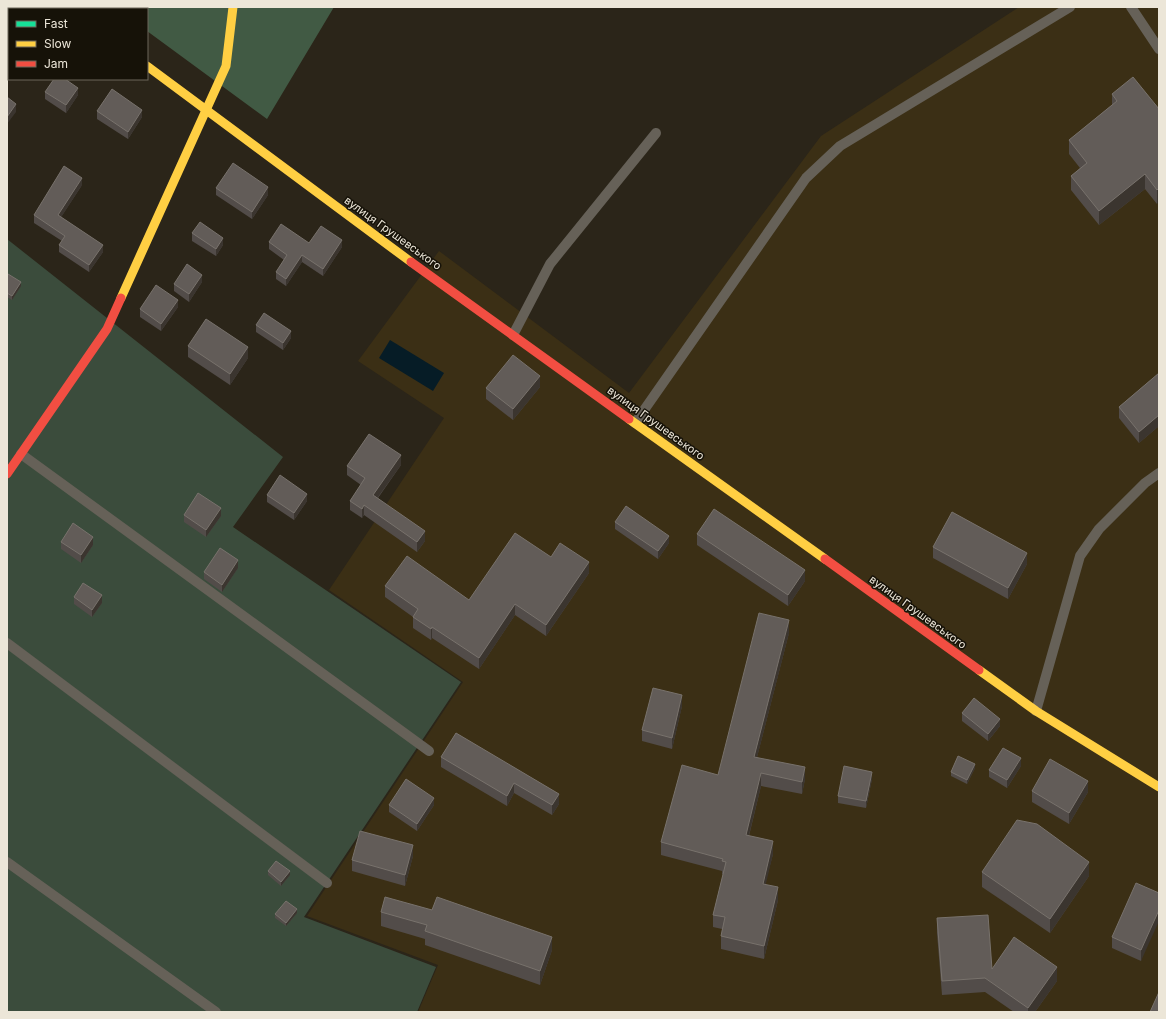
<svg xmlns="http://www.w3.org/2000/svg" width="1166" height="1019" viewBox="0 0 1166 1019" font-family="Inter,sans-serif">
<rect width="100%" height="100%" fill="#2b2519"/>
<polygon fill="#3b2f15" points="1019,7 1159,7 1159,1012 418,1012 438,965 307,916 463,682 329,590 444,418 358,361 439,251 629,393 821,136"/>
<polygon fill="#3b4c3c" points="7,239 283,457 233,527 461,682 304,917 436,967 417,1012 7,1012"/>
<polygon fill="#415a44" points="114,7 334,7 267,119 147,31 147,9 117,9"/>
<polygon fill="#061c26" points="390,340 444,373 433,391 379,358"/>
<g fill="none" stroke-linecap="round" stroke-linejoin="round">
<g stroke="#636056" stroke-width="2.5" stroke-dasharray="3 3" stroke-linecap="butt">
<polyline points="35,9 36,7"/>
<polyline points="7,50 9,47"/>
</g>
<g stroke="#666158" stroke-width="10">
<polyline points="1131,7 1159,49"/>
<polyline points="513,335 550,264 656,133"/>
<polyline points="635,423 806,178 840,146 1070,7"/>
<polyline points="21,454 429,751"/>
<polyline points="7,643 327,883"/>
<polyline points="1036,711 1080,556 1099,529 1145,483 1159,473"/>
<polyline points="7,862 216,1012"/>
</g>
<polyline stroke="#16e098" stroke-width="9" points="69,7 72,9"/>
<g stroke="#ffcf43" stroke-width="9">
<polyline points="147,66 411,262"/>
<polyline points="121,298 226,66 233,7"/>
<polyline points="629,419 825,559"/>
<polyline points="979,670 1036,711 1159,787"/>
</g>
<g stroke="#f24e42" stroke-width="9">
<polyline points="411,262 629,419"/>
<polyline points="7,474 107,329 121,298"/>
<polyline points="825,559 979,670"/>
</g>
</g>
<g fill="#524c49">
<polygon points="45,92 78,95 66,113 45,99"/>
<polygon points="1112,94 1159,109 1157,204 1145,189 1099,225 1071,190 1071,176 1080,168 1069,154 1069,140 1112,105"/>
<polygon points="97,111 142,117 128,139 97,119"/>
<polygon points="82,185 61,217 103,252 89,272 59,252 59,245 62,241 34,223 34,215"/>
<polygon points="216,188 268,195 252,219 216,195"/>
<polygon points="192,233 223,245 216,256 192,241"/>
<polygon points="269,242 309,243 342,247 323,276 302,262 286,286 276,279 276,272 284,260 269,249"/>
<polygon points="7,276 21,286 12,300 7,297"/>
<polygon points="202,282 189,302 174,291 174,284"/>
<polygon points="178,307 161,331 140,317 140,309"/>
<polygon points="256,325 291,338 283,350 256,332"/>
<polygon points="188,346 248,358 230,385 188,357"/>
<polygon points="1159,373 1159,426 1139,443 1119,418 1119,407"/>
<polygon points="540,387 513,420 486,399 486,388"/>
<polygon points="401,465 378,498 425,541 417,552 364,515 362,518 350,510 350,501 361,485 347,475 347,466"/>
<polygon points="267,495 307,501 294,520 267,502"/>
<polygon points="184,515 221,516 206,537 184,522"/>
<polygon points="615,522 669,543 658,559 615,529"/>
<polygon points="697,534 805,581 788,606 697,545"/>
<polygon points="61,542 93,545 81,563 61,549"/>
<polygon points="933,547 1027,564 1008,599 933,558"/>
<polygon points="551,557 589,573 546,636 515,615 479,669 432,638 431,640 413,628 413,617 385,597 385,586 469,600"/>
<polygon points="238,568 222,592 204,579 204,572"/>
<polygon points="74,597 102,603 92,617 74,604"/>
<polygon points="789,633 757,757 805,779 802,794 761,786 749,836 773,854 765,884 778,900 764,959 721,949 721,936 722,929 713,927 713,915 723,874 722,874 722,871 661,855 661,842 718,775"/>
<polygon points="682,706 672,749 642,741 642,730"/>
<polygon points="962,713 1000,726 988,741 962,721"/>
<polygon points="456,733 559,804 552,815 514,793 507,806 441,767 441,757"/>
<polygon points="1021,766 1007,788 989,777 989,770"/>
<polygon points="975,768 967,784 951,776 951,772"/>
<polygon points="872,779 866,808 838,803 838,796"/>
<polygon points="1032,791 1088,792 1069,824 1032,802"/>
<polygon points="389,805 434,805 417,831 389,812"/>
<polygon points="413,856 405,886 352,871 352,860"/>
<polygon points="268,871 290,875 281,886 268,875"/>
<polygon points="982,872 1089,876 1050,933 982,887"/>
<polygon points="1159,893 1141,961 1112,948 1112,937"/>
<polygon points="381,912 552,950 540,985 425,945 425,939 381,926"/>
<polygon points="297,913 286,926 275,918 275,914"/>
<polygon points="937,918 992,969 1057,981 1035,1012 1014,1012 985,992 942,995 937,933"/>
</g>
<g fill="#3b352f">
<polygon points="11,7 19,7 18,9 10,9"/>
<polygon points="9,11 9,22 7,25 7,14"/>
<polygon points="78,88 78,95 66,113 66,105"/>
<polygon points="16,104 16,112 7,124 7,117"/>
<polygon points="142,110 142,117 128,139 128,132"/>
<polygon points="1145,174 1145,189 1099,225 1099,211"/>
<polygon points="82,178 82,185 58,222 58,215"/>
<polygon points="268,187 268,195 252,219 252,212"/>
<polygon points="1159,188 1159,202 1157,204 1157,190"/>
<polygon points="223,238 223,245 216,256 216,249"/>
<polygon points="342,240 342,247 323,276 323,269"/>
<polygon points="103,245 103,252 89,272 89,265"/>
<polygon points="302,255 302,262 286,286 286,279"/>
<polygon points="202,275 202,282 189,302 189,294"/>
<polygon points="21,282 21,286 12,300 12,296"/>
<polygon points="178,300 178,307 161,331 161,324"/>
<polygon points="291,331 291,338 283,350 283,343"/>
<polygon points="248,347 248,358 230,385 230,374"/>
<polygon points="540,376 540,387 513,420 513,409"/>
<polygon points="1159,415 1159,426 1139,443 1139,432"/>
<polygon points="401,455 401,465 373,504 373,495"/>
<polygon points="307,494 307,501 294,520 294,513"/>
<polygon points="364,505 364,515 362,518 362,509"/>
<polygon points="221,508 221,516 206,537 206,530"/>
<polygon points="425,531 425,541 417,552 417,542"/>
<polygon points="669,536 669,543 658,559 658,551"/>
<polygon points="93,537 93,545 81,563 81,555"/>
<polygon points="1027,553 1027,564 1008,599 1008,588"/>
<polygon points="238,560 238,568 222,592 222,585"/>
<polygon points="589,562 589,573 546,636 546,625"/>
<polygon points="805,570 805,581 788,606 788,595"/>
<polygon points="102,595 102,603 92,617 92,610"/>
<polygon points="515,604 515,615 479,669 479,658"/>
<polygon points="789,620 789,633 754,769 754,757"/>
<polygon points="432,627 432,638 431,640 431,629"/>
<polygon points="682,695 682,706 672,749 672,738"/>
<polygon points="1000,719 1000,726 988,741 988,734"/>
<polygon points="1021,758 1021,766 1007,788 1007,780"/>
<polygon points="975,764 975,768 967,784 967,780"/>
<polygon points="805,767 805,779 802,794 802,782"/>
<polygon points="872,772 872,779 866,808 866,801"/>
<polygon points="761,773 761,786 746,847 746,835"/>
<polygon points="1088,781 1088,792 1069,824 1069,813"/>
<polygon points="514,783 514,793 507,806 507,796"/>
<polygon points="559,794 559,804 552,815 552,805"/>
<polygon points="434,798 434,805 417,831 417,824"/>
<polygon points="773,841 773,854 763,896 763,884"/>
<polygon points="413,845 413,856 405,886 405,875"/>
<polygon points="1089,862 1089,876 1050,933 1050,919"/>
<polygon points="290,871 290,875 281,886 281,882"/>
<polygon points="778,887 778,900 764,959 764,946"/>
<polygon points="297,909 297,913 286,926 286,923"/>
<polygon points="1159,910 1159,921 1141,961 1141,950"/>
<polygon points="552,937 552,950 540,985 540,971"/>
<polygon points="1057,967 1057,981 1035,1012 1028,1012 1028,1008"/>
</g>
<g fill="#625c58" stroke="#78726c">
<polygon points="7,7 11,7 10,9 9,9 9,11 7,14"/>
<polygon points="1133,77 1159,109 1159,188 1157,190 1145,174 1099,211 1071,176 1087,163 1069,140 1117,101 1112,94"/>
<polygon points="54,79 65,79 78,88 66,105 45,92"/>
<polygon points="112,89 142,110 128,132 97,111"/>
<polygon points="7,97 16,104 7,117"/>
<polygon points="233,163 268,187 252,212 216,188"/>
<polygon points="64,166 82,178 58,215 103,245 89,265 59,245 65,236 34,215"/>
<polygon points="200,222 223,238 216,249 192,233"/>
<polygon points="281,224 309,243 321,226 342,240 323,269 302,255 286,279 276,272 287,255 269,242"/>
<polygon points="187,264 202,275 189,294 174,284"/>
<polygon points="8,274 21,282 12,296 7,293 7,276"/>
<polygon points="156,285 178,300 161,324 140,309"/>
<polygon points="264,313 291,331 283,343 256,325"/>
<polygon points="206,319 248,347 230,374 188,346"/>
<polygon points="513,355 540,376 513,409 486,388"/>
<polygon points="1159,373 1159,415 1139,432 1119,407"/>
<polygon points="369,434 401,455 373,495 425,531 417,542 364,505 362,509 350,501 365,478 347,466"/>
<polygon points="280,475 307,494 294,513 267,495"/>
<polygon points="198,493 221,508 206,530 184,515"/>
<polygon points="626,506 669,536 658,551 615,522"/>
<polygon points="714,509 805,570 788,595 697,534"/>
<polygon points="952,512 1027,553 1008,588 933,547"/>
<polygon points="73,523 93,537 81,555 61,542"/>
<polygon points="515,533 551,557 560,543 589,562 546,625 515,604 479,658 432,627 431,629 413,617 418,609 385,586 407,556 469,600"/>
<polygon points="220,548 238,560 222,585 204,572"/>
<polygon points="83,583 102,595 92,610 74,597"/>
<polygon points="759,613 789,620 754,757 805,767 802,782 761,773 746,835 773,841 763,884 778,887 764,946 721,936 725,917 713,915 726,862 722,861 723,859 661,842 682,765 718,775"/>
<polygon points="653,688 682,695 672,738 642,730"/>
<polygon points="974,698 1000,719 988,734 962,713"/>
<polygon points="456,733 559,794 552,805 514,783 507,796 441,757"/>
<polygon points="1003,748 1021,758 1007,780 989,770"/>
<polygon points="958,756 975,764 967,780 951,772"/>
<polygon points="1050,759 1088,781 1069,813 1032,791"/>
<polygon points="844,766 872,772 866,801 838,796"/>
<polygon points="406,779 434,798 417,824 389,805"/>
<polygon points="1017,820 1037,824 1089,862 1050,919 982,872"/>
<polygon points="360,831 413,845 405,875 352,860"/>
<polygon points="276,861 290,871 281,882 268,871"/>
<polygon points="1136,883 1159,893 1159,910 1141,950 1112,937"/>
<polygon points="385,897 432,910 437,897 552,937 540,971 425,931 427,925 381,912"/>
<polygon points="286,901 297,909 286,923 275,914"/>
<polygon points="988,915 992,969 1014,937 1057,967 1028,1008 985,978 942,981 937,918"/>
<polygon points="1159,992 1159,1012 1150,1012"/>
</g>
<g text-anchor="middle" stroke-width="3" stroke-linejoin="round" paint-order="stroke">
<g font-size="11" fill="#ece6d8" stroke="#161208">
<text transform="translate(393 233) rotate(36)" y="4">вулиця Грушевського</text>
<text transform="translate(656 423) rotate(36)" y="4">вулиця Грушевського</text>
<text transform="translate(918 612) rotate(36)" y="4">вулиця Грушевського</text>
</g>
</g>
<rect width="1166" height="1019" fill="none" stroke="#ece6d8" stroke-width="16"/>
<rect x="8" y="8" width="140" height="72" fill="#161208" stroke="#6c675b"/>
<rect x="16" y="21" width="20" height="6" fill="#16e098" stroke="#6c675b"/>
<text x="44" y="28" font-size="12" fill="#ece6d8">Fast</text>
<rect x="16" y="41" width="20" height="6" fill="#ffcf43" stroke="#6c675b"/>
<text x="44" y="48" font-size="12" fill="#ece6d8">Slow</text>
<rect x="16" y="61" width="20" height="6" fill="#f24e42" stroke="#6c675b"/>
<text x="44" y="68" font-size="12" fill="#ece6d8">Jam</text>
</svg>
